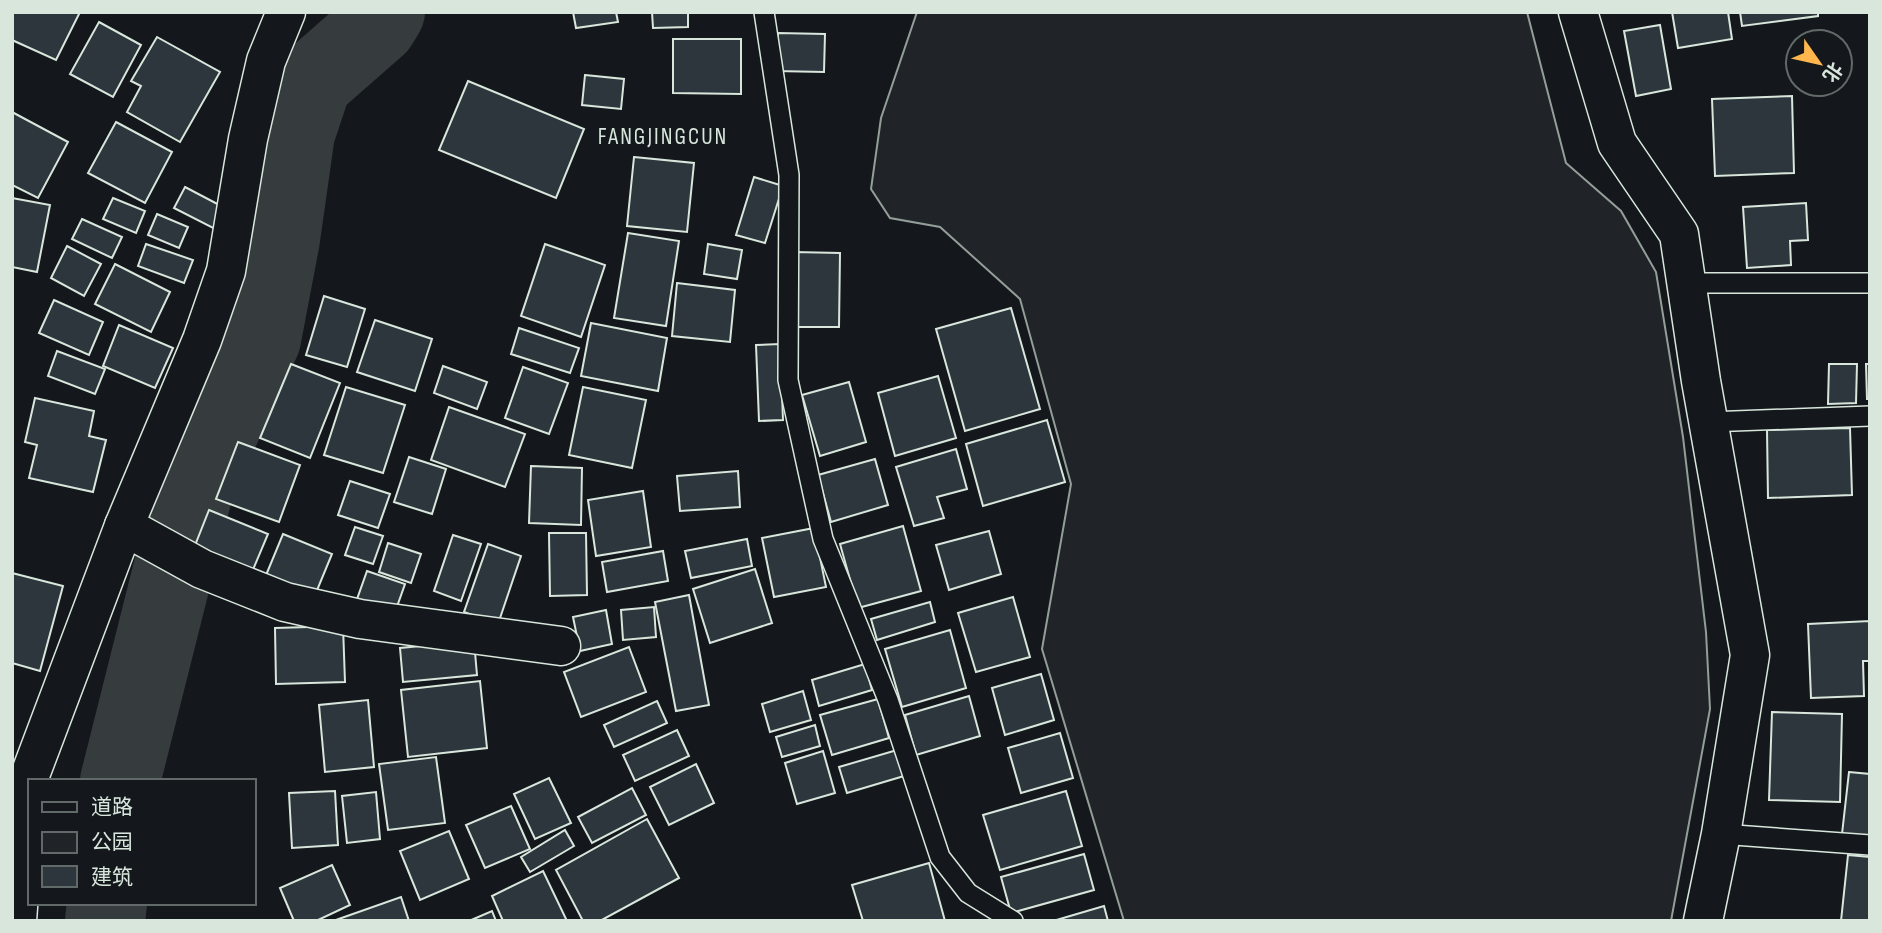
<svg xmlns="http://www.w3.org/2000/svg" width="1882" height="933" viewBox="0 0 1882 933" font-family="'Sofia Sans Condensed','Noto Sans SC',sans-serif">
<rect width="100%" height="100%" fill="#14181c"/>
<polygon fill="#202428" stroke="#939e99" stroke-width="2" points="917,12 1527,12 1566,163 1621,211 1656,272 1683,437 1706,632 1710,709 1671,921 1124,921 1042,649 1071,484 1020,299 940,227 890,218 871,189 881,118"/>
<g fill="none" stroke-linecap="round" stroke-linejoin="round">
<g stroke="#363b3e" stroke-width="80">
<polyline points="120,781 195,483 261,339 280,239 295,133 312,82 377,25 385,12"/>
<polyline points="105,921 107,903"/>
</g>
</g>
<g fill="#2c363c" stroke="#d8e6dc" stroke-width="2">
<polygon points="12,12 80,12 56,60 12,40"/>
<polygon points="573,12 616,12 618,22 576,28"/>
<polygon points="652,12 688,12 688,27 653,28"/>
<polygon points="1672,12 1728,12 1732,39 1678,48"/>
<polygon points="1740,12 1818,12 1818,16 1742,26"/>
<polygon points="99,22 141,45 113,97 70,74"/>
<polygon points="1660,25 1671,89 1636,96 1624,31"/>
<polygon points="778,33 825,34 824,72 776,71"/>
<polygon points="157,37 220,72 180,142 127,112 141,86 131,81"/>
<polygon points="673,39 741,39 741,94 673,93"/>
<polygon points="585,75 624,79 621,109 582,105"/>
<polygon points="468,81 584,129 556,198 439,150"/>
<polygon points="1792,96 1794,173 1715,176 1712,99"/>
<polygon points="12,112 68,142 38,198 12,185"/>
<polygon points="116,122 172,152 145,203 88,173"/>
<polygon points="634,157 694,163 687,232 627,226"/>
<polygon points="754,177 783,186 765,243 736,235"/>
<polygon points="185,187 227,209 217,230 174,208"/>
<polygon points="12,198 50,205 37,272 12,267"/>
<polygon points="113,198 145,211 136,233 103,219"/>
<polygon points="1806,203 1808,240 1790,241 1791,265 1747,268 1743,207"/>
<polygon points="157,214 188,227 179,248 148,235"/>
<polygon points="82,219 122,237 112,258 72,239"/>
<polygon points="628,233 679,241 666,326 614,318"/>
<polygon points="146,244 193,260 184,283 138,266"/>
<polygon points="545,244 605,265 581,337 521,316"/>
<polygon points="708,244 742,250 737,279 704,274"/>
<polygon points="67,246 101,264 84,296 51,278"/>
<polygon points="794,252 840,253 839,327 793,327"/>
<polygon points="115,264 170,292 151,332 95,304"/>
<polygon points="677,283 735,290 730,342 672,336"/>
<polygon points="324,296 365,309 347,367 306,355"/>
<polygon points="54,300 103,322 89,355 39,333"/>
<polygon points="1011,308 1040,409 965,431 936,329"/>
<polygon points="375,320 432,339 415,391 357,372"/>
<polygon points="591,323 667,338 658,391 581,376"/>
<polygon points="119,325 173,348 155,388 103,366"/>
<polygon points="519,328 579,348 570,373 511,354"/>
<polygon points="780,344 783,420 759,421 756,345"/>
<polygon points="57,351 105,369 95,394 48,376"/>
<polygon points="291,364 340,383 310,458 260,438"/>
<polygon points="1829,364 1857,364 1856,403 1828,404"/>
<polygon points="1866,364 1870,364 1870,399 1867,399"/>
<polygon points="443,366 487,382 477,409 434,393"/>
<polygon points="523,367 568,383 549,434 505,418"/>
<polygon points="938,376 956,438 895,456 878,393"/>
<polygon points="849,382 866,442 820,456 802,395"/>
<polygon points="346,387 405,405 383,473 324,455"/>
<polygon points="583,387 646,400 632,468 569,455"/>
<polygon points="35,398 94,411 89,436 106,440 93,492 29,478 37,445 25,442"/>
<polygon points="449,407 525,434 505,487 431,460"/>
<polygon points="1047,420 1065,482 983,506 966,444"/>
<polygon points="1850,428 1852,495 1768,498 1767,430"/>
<polygon points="238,442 300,465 279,522 216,499"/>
<polygon points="956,449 967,489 937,497 944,518 914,526 896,467"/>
<polygon points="409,457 446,469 432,514 394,502"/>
<polygon points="875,459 888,505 831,522 818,475"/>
<polygon points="531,466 582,468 581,525 529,523"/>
<polygon points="738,471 740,507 680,511 677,476"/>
<polygon points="350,481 390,494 378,528 338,515"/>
<polygon points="643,491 651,547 596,556 588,500"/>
<polygon points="209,510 268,534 252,572 194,548"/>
<polygon points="903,526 921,591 858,608 840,544"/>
<polygon points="355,527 383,536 373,564 345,555"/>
<polygon points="814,528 826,587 774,597 762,538"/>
<polygon points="989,531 1001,574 949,590 936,545"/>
<polygon points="549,533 586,533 587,595 550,596"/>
<polygon points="283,534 332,554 313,600 264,580"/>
<polygon points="453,535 481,544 461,601 434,591"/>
<polygon points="747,539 752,566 691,578 685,551"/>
<polygon points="388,543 421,554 411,583 379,572"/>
<polygon points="488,544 521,556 498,624 464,612"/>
<polygon points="663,551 668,581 607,592 602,562"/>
<polygon points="755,569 772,623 710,643 693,589"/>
<polygon points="367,571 405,584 394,615 356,602"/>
<polygon points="12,573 63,586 40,671 12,663"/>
<polygon points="689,595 709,705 676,711 655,602"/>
<polygon points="1013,597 1030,657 976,672 958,613"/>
<polygon points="930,602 935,622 877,640 871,619"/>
<polygon points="654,607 656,637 623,640 621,610"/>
<polygon points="606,610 612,644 580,651 573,617"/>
<polygon points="1870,621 1870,661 1863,661 1864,696 1811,698 1808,624"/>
<polygon points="343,626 345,682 276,684 275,628"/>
<polygon points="950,630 966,688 902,707 885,649"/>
<polygon points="474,641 477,675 403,682 400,648"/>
<polygon points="629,647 646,692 581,717 564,672"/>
<polygon points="865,664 872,690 819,706 812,680"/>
<polygon points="1041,674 1054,720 1005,735 992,688"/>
<polygon points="480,681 487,748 408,757 401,690"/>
<polygon points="803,691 811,720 770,732 762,704"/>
<polygon points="969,696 980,736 916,755 905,715"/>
<polygon points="878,699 889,738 832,755 820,715"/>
<polygon points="368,700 374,767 325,772 319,705"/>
<polygon points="657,701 667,723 614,747 604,725"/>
<polygon points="1772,712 1842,714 1840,802 1769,800"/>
<polygon points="815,725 820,746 782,757 776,737"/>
<polygon points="677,730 689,756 635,781 623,755"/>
<polygon points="1060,733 1073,778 1021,793 1008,748"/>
<polygon points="897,750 904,776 847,793 839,767"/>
<polygon points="823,751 835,793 797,804 785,763"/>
<polygon points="436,757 445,823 388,830 379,764"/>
<polygon points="696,764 714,803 669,825 650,787"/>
<polygon points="1849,772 1870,774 1870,836 1842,834"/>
<polygon points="549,778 571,823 535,839 514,794"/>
<polygon points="632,788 646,815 592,843 578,817"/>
<polygon points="335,791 338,845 292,848 289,793"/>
<polygon points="1066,791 1082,846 1000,870 983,815"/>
<polygon points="376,792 380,839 347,843 342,796"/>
<polygon points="511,806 530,849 485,868 466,825"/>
<polygon points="647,819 679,878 600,921 583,921 556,870"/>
<polygon points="565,830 574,846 530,872 521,857"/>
<polygon points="449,831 469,879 420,900 400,851"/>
<polygon points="1084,854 1094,890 1011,913 1001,877"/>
<polygon points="1848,855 1870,857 1870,921 1841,921"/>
<polygon points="929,863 945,921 863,921 852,885"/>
<polygon points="332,865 350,905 316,921 294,921 280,888"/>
<polygon points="543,871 567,921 503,921 492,896"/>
<polygon points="401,897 409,921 333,921"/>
<polygon points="1104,906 1108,921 1053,921"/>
<polygon points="492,911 496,921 469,921"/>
</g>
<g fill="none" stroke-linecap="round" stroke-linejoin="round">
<g stroke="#d8e6dc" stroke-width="22">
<g id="service">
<polyline points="764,12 789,175 788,380 823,539 888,700 940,857 968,893 1013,921"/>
<polyline points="1686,283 1870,283"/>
<polyline points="1708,422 1870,416"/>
<polyline points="1721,834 1870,845"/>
</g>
</g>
<g stroke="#d8e6dc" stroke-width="41">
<g id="minor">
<polyline points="1578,12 1617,143 1679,234 1701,381 1750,655 1721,834 1703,921"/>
<polyline points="124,526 202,569 285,602 360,619 561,646"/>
<polyline points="17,921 27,783 124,526 202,340 226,271 248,139 266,61 286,12"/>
</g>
</g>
<use href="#service" stroke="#14181c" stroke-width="19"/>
<use href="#minor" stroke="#14181c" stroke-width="38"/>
</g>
<g text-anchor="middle" stroke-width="5" stroke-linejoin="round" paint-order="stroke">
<g font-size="23" letter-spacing="2" fill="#d8e6dc" stroke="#14181c">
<text x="663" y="144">FANGJINGCUN</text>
</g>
</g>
<rect width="1882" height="933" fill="none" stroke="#d8e6dc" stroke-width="28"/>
<rect x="28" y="779" width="228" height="126" fill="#14181c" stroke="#626a69" stroke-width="2"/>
<rect x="42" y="802" width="35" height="10" fill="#14181c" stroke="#626a69" stroke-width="2"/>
<text x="91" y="814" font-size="21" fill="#d8e6dc">道路</text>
<rect x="42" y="832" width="35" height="21" fill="#202428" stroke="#626a69" stroke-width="2"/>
<text x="91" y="849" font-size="21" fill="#d8e6dc">公园</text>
<rect x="42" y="866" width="35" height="21" fill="#2c363c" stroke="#626a69" stroke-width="2"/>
<text x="91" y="884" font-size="21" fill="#d8e6dc">建筑</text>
<g transform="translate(1819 63) rotate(124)"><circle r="33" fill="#14181c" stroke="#626a69" stroke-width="2"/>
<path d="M0-5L12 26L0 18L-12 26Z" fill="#ffb74d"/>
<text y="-10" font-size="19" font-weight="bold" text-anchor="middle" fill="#d8e6dc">北</text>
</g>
</svg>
